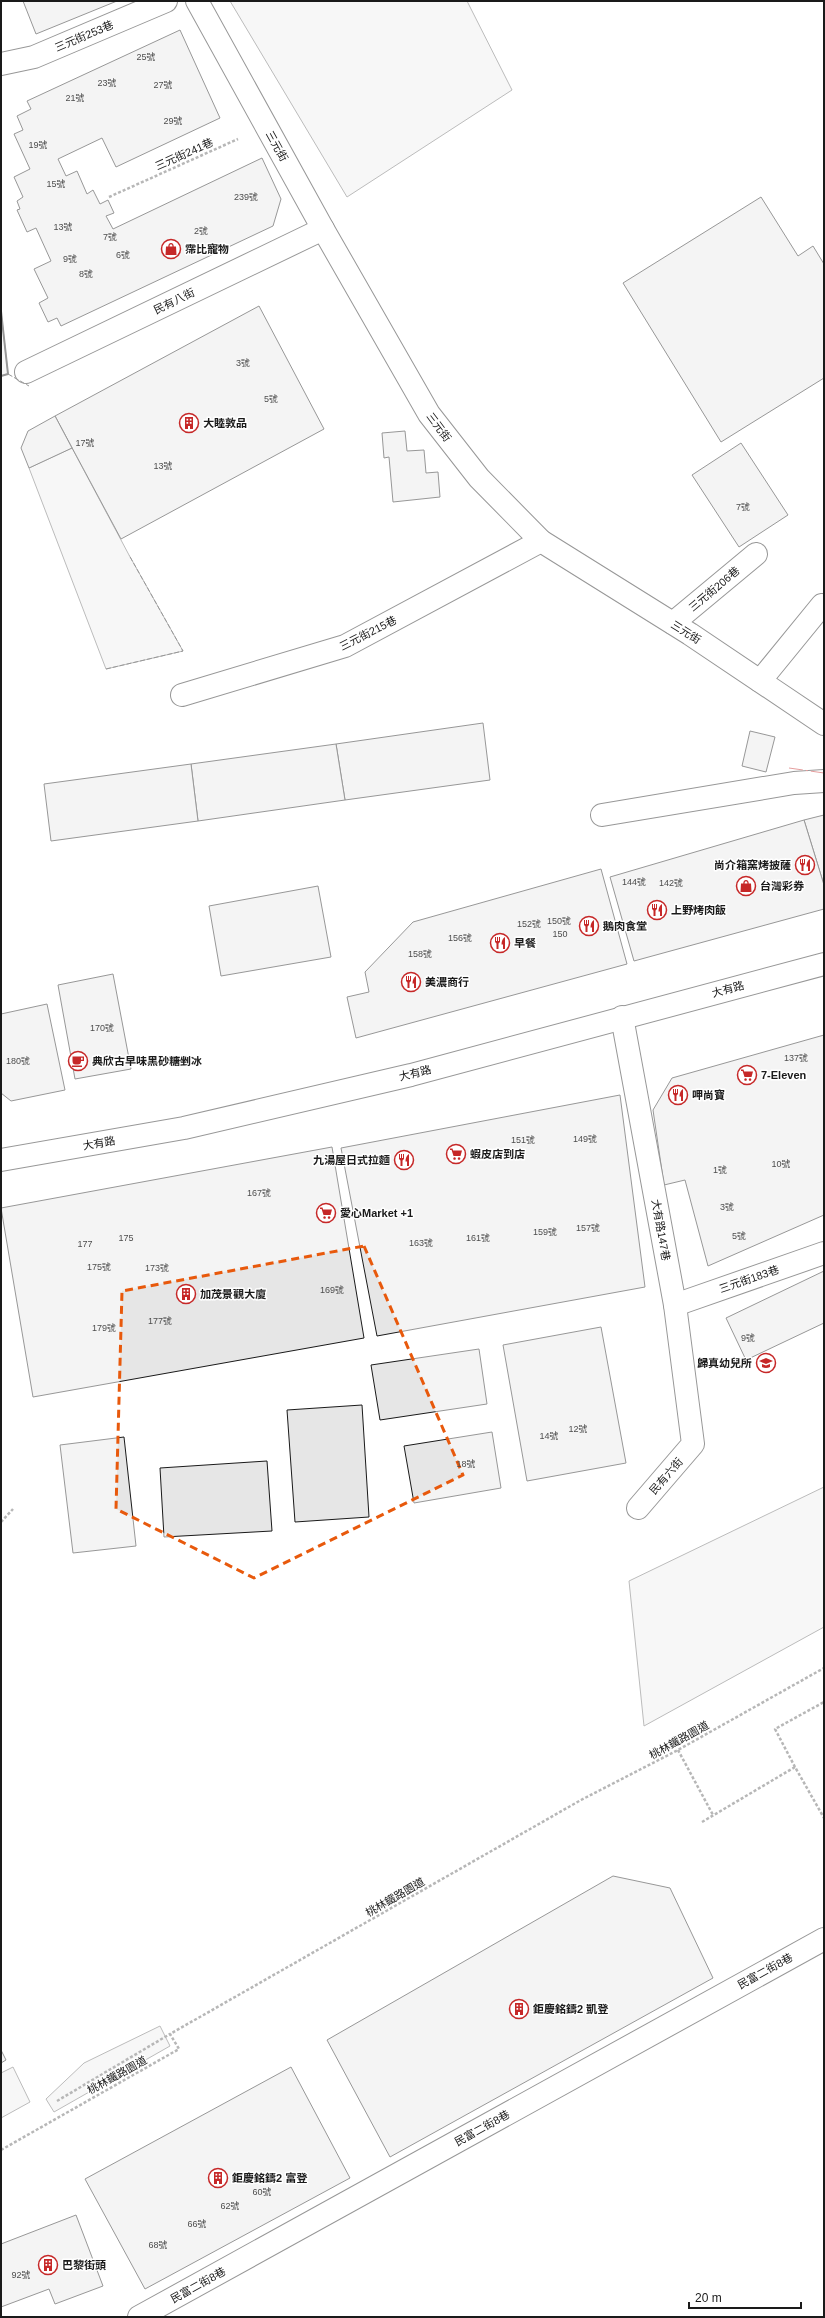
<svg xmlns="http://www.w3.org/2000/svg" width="825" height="2318" viewBox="0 0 825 2318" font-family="Helvetica,'Noto Sans TC',sans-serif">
<rect width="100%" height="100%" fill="#fff"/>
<g fill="#ededed" stroke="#6a6a6a">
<polygon points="230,1 467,1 512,90 347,197"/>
<polygon points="1,311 8,374 1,376"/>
<polygon points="72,448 129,555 183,651 106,669 29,468"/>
<polygon points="824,1487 824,1627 644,1726 629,1581"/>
<polygon points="160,2026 170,2046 54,2112 46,2099 84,2063"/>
<polygon points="13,2067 30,2102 1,2118 1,2073"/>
</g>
<g fill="#e6e6e6" stroke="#1a1a1a">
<polygon points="23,1 117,1 36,34"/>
<polygon points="180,30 220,118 116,167 102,138 58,159 66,176 77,171 87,194 93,190 100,204 108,200 114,213 106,216 113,229 262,158 281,199 273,226 61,326 57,318 48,322 39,303 48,298 34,269 51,261 36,228 27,232 17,210 20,209 17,201 23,197 14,177 30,169 14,134 23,130 17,116 31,109 27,101"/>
<polygon points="761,197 798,256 813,246 824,264 824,378 721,442 623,283"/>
<polygon points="259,306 324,429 121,539 55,416"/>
<polygon points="55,416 72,448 29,468 21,448 28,431"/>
<polygon points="405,431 407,451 424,450 426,473 438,472 440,497 393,502 389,457 384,458 382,433"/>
<polygon points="741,443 788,515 739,547 692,475"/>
<polygon points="483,723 490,780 345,800 336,744"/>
<polygon points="750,731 775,737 766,772 742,766"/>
<polygon points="336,744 345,800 198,821 191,764"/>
<polygon points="191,764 198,821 51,841 44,784"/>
<polygon points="824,815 824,885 804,820"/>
<polygon points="804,820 824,885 824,909 634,961 610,877"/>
<polygon points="601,869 627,964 356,1038 347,997 369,992 365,972 413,922"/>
<polygon points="318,886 331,957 221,976 209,906"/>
<polygon points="113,974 131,1069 75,1079 58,985"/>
<polygon points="47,1004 65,1090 11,1101 1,1093 1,1014"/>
<polygon points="824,1035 824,1215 708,1266 685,1180 664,1185 653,1110 672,1078"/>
<polygon points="620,1095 645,1287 377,1336 341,1148"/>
<polygon points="332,1147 364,1338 33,1397 1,1208"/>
<polygon points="824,1271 824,1323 746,1360 726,1318"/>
<polygon points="601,1327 626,1463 527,1481 503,1345"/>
<polygon points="479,1349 487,1404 380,1420 371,1365"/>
<polygon points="362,1405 369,1517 295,1522 287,1410"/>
<polygon points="492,1432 501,1488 414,1503 404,1446"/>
<polygon points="124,1437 136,1546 73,1553 60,1445"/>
<polygon points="267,1461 272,1531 164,1537 160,1468"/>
<polygon points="613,1876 670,1888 713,1978 390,2157 327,2040"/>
<polygon points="1,2050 6,2060 1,2063"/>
<polygon points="291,2067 350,2178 145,2289 85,2179"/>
<polygon points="76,2215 103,2286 55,2304 49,2289 1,2307 1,2244"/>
</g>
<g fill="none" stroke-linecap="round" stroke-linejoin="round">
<g stroke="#1a1a1a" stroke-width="24">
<g id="minor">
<polyline points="197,1 323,229 429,414 479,478 541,541 690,634 824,724"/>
<polyline points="1,64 34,57 166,1"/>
<polyline points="26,372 323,229"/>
<polyline points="673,623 756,554"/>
<polyline points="760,681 822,605"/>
<polyline points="182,695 345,646 541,541"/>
<polyline points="602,815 794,783 824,781"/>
<polyline points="622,1017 675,1305 693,1444 638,1508"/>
<polyline points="1,1160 184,1128 411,1075 824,964"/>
<polyline points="675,1305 824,1253"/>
<polyline points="139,2317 824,1939"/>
</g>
</g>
<g stroke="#5f5f5f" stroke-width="2.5" stroke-dasharray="3 2" stroke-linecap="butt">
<polyline points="109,197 238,139"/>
<polyline points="1,1522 13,1509"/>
<polyline points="678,1750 713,1815"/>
<polyline points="795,1767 775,1729 824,1702"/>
<polyline points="702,1822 795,1767 824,1818"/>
<polyline points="57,2101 170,2034"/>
<polyline points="1,2150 179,2049 170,2034 581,1800 678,1750 824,1668"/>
</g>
<use href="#minor" stroke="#fff" stroke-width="22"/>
<g stroke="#1a1a1a" stroke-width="1" stroke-dasharray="5 2" stroke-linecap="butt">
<polyline points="8,374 29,386"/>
<polyline points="106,669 183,651 129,555"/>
</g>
<polyline stroke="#1a1a1a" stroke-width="2" points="1,311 8,374 1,376"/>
<polyline stroke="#c62828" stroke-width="1" stroke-dasharray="14 3 2 3" stroke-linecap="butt" points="789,768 824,773"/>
</g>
<path d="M0 0H825V2318H0ZM364 1246 463 1475 254 1578 116 1509 122 1291Z" fill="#fff" fill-opacity=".55" fill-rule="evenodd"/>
<path fill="none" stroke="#e8590c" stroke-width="3" stroke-dasharray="8 5" stroke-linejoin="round" d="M364 1246 463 1475 254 1578 116 1509 122 1291Z"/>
<defs>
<g id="shop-ring" transform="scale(1)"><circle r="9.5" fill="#fff" stroke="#c62828" stroke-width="1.5"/><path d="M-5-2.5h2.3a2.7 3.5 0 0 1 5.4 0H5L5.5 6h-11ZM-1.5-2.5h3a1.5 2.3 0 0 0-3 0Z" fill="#c62828"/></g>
<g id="building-ring" transform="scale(1)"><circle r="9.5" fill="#fff" stroke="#c62828" stroke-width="1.5"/><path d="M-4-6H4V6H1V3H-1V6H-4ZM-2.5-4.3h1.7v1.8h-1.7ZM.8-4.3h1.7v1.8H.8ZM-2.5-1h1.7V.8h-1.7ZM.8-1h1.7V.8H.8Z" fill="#c62828"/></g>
<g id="restaurant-ring" transform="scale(1)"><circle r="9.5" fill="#fff" stroke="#c62828" stroke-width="1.5"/><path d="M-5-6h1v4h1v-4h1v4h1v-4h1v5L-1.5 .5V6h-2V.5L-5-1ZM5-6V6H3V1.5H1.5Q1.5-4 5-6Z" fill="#c62828"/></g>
<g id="cafe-ring" transform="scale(1)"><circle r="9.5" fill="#fff" stroke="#c62828" stroke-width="1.5"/><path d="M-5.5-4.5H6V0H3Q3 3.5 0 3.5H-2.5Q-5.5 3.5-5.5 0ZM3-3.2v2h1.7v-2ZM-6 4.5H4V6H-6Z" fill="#c62828"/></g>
<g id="supermarket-ring" transform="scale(1)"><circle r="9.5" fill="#fff" stroke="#c62828" stroke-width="1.5"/><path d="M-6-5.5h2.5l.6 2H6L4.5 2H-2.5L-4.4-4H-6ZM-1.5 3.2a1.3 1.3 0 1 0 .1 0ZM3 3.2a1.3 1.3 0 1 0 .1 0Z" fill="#c62828"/></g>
<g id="school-ring" transform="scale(1)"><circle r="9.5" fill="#fff" stroke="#c62828" stroke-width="1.5"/><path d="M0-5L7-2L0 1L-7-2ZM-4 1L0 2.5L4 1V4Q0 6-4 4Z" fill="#c62828"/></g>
</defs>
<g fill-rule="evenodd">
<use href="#shop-ring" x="171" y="249"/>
<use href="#building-ring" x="189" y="423"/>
<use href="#restaurant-ring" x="805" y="865"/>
<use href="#shop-ring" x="746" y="886"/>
<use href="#restaurant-ring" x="657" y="910"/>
<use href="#restaurant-ring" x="589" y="926"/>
<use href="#restaurant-ring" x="500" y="943"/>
<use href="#restaurant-ring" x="411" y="982"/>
<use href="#cafe-ring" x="78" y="1061"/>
<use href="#supermarket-ring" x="747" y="1075"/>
<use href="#restaurant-ring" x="678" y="1095"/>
<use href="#supermarket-ring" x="456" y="1154"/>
<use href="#restaurant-ring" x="404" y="1160"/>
<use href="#supermarket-ring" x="326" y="1213"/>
<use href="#building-ring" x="186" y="1294"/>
<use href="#school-ring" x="766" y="1363"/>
<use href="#building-ring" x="519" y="2009"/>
<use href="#building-ring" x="218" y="2178"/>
<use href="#building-ring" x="48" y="2265"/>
</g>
<g text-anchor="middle" stroke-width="3" stroke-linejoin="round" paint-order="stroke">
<g font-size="9" fill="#4d4d4d">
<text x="146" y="60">25號</text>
<text x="107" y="86">23號</text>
<text x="163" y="88">27號</text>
<text x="75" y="101">21號</text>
<text x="173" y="124">29號</text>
<text x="38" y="148">19號</text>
<text x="56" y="187">15號</text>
<text x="246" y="200">239號</text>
<text x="63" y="230">13號</text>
<text x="201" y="234">2號</text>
<text x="110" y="240">7號</text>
<text x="123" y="258">6號</text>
<text x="70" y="262">9號</text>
<text x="86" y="277">8號</text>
<text x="243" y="366">3號</text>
<text x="271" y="402">5號</text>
<text x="85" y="446">17號</text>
<text x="163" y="469">13號</text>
<text x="743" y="510">7號</text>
<text x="634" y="885">144號</text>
<text x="671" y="886">142號</text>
<text x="559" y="924">150號</text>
<text x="529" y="927">152號</text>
<text x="560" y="937">150</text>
<text x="460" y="941">156號</text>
<text x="420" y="957">158號</text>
<text x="102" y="1031">170號</text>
<text x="796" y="1061">137號</text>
<text x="18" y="1064">180號</text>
<text x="585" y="1142">149號</text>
<text x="523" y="1143">151號</text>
<text x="781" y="1167">10號</text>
<text x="720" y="1173">1號</text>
<text x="259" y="1196">167號</text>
<text x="727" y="1210">3號</text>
<text x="588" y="1231">157號</text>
<text x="545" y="1235">159號</text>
<text x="739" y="1239">5號</text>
<text x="126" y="1241">175</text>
<text x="478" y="1241">161號</text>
<text x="421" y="1246">163號</text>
<text x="85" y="1247">177</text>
<text x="99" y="1270">175號</text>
<text x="157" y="1271">173號</text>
<text x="332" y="1293">169號</text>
<text x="160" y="1324">177號</text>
<text x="104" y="1331">179號</text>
<text x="748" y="1341">9號</text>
<text x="578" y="1432">12號</text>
<text x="549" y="1439">14號</text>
<text x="466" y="1467">18號</text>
<text x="262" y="2195">60號</text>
<text x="230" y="2209">62號</text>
<text x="197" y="2227">66號</text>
<text x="158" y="2248">68號</text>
<text x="21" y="2278">92號</text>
</g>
<g font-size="11" fill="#1a1a1a" stroke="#fff">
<text transform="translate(84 36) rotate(-23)" y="4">三元街253巷</text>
<text transform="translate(277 146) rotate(61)" y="4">三元街</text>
<text transform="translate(184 154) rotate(-24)" y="4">三元街241巷</text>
<text transform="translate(174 301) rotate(-26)" y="4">民有八街</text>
<text transform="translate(439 427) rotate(53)" y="4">三元街</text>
<text transform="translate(714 589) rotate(-40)" y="4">三元街206巷</text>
<text transform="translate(686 632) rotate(32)" y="4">三元街</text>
<text transform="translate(368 633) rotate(-27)" y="4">三元街215巷</text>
<text transform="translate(728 989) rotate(-15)" y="4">大有路</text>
<text transform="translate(415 1073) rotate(-14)" y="4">大有路</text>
<text transform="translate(99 1143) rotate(-10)" y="4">大有路</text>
<text transform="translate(661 1230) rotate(80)" y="4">大有路147巷</text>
<text transform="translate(749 1279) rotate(-19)" y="4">三元街183巷</text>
<text transform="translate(666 1476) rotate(-49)" y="4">民有六街</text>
<text transform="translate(679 1740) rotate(-29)" y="4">桃林鐵路園道</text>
<text transform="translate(395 1897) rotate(-30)" y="4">桃林鐵路園道</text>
<text transform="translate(765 1971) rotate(-29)" y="4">民富二街8巷</text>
<text transform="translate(117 2075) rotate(-29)" y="4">桃林鐵路園道</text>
<text transform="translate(482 2128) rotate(-29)" y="4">民富二街8巷</text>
<text transform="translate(198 2285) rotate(-29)" y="4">民富二街8巷</text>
</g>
<g font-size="11" font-weight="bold" fill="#1a1a1a" stroke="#fff" text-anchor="start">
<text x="185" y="253">霈比寵物</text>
<text x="203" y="427">大睦敦品</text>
<text x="791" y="869" text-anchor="end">尚介箱窯烤披薩</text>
<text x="760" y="890">台灣彩券</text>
<text x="671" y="914">上野烤肉飯</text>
<text x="603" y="930">鵝肉食堂</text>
<text x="514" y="947">早餐</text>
<text x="425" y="986">美濃商行</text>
<text x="92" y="1065">典欣古早味黑砂糖剉冰</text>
<text x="761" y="1079">7-Eleven</text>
<text x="692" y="1099">呷尚寶</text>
<text x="470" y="1158">蝦皮店到店</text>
<text x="390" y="1164" text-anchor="end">九湯屋日式拉麵</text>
<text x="340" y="1217">愛心Market +1</text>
<text x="200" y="1298">加茂景觀大廈</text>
<text x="752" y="1367" text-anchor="end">歸真幼兒所</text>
<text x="533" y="2013">鉅慶銘鑄2 凱登</text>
<text x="232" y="2182">鉅慶銘鑄2 富登</text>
<text x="62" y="2269">巴黎街頭</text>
</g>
</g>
<rect width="825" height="2318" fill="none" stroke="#1a1a1a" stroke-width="4"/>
<path d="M689 2302v6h112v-6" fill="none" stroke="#1a1a1a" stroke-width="2"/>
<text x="695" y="2302" font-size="12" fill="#1a1a1a" stroke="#ffffff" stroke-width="3" paint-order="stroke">20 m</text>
</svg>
